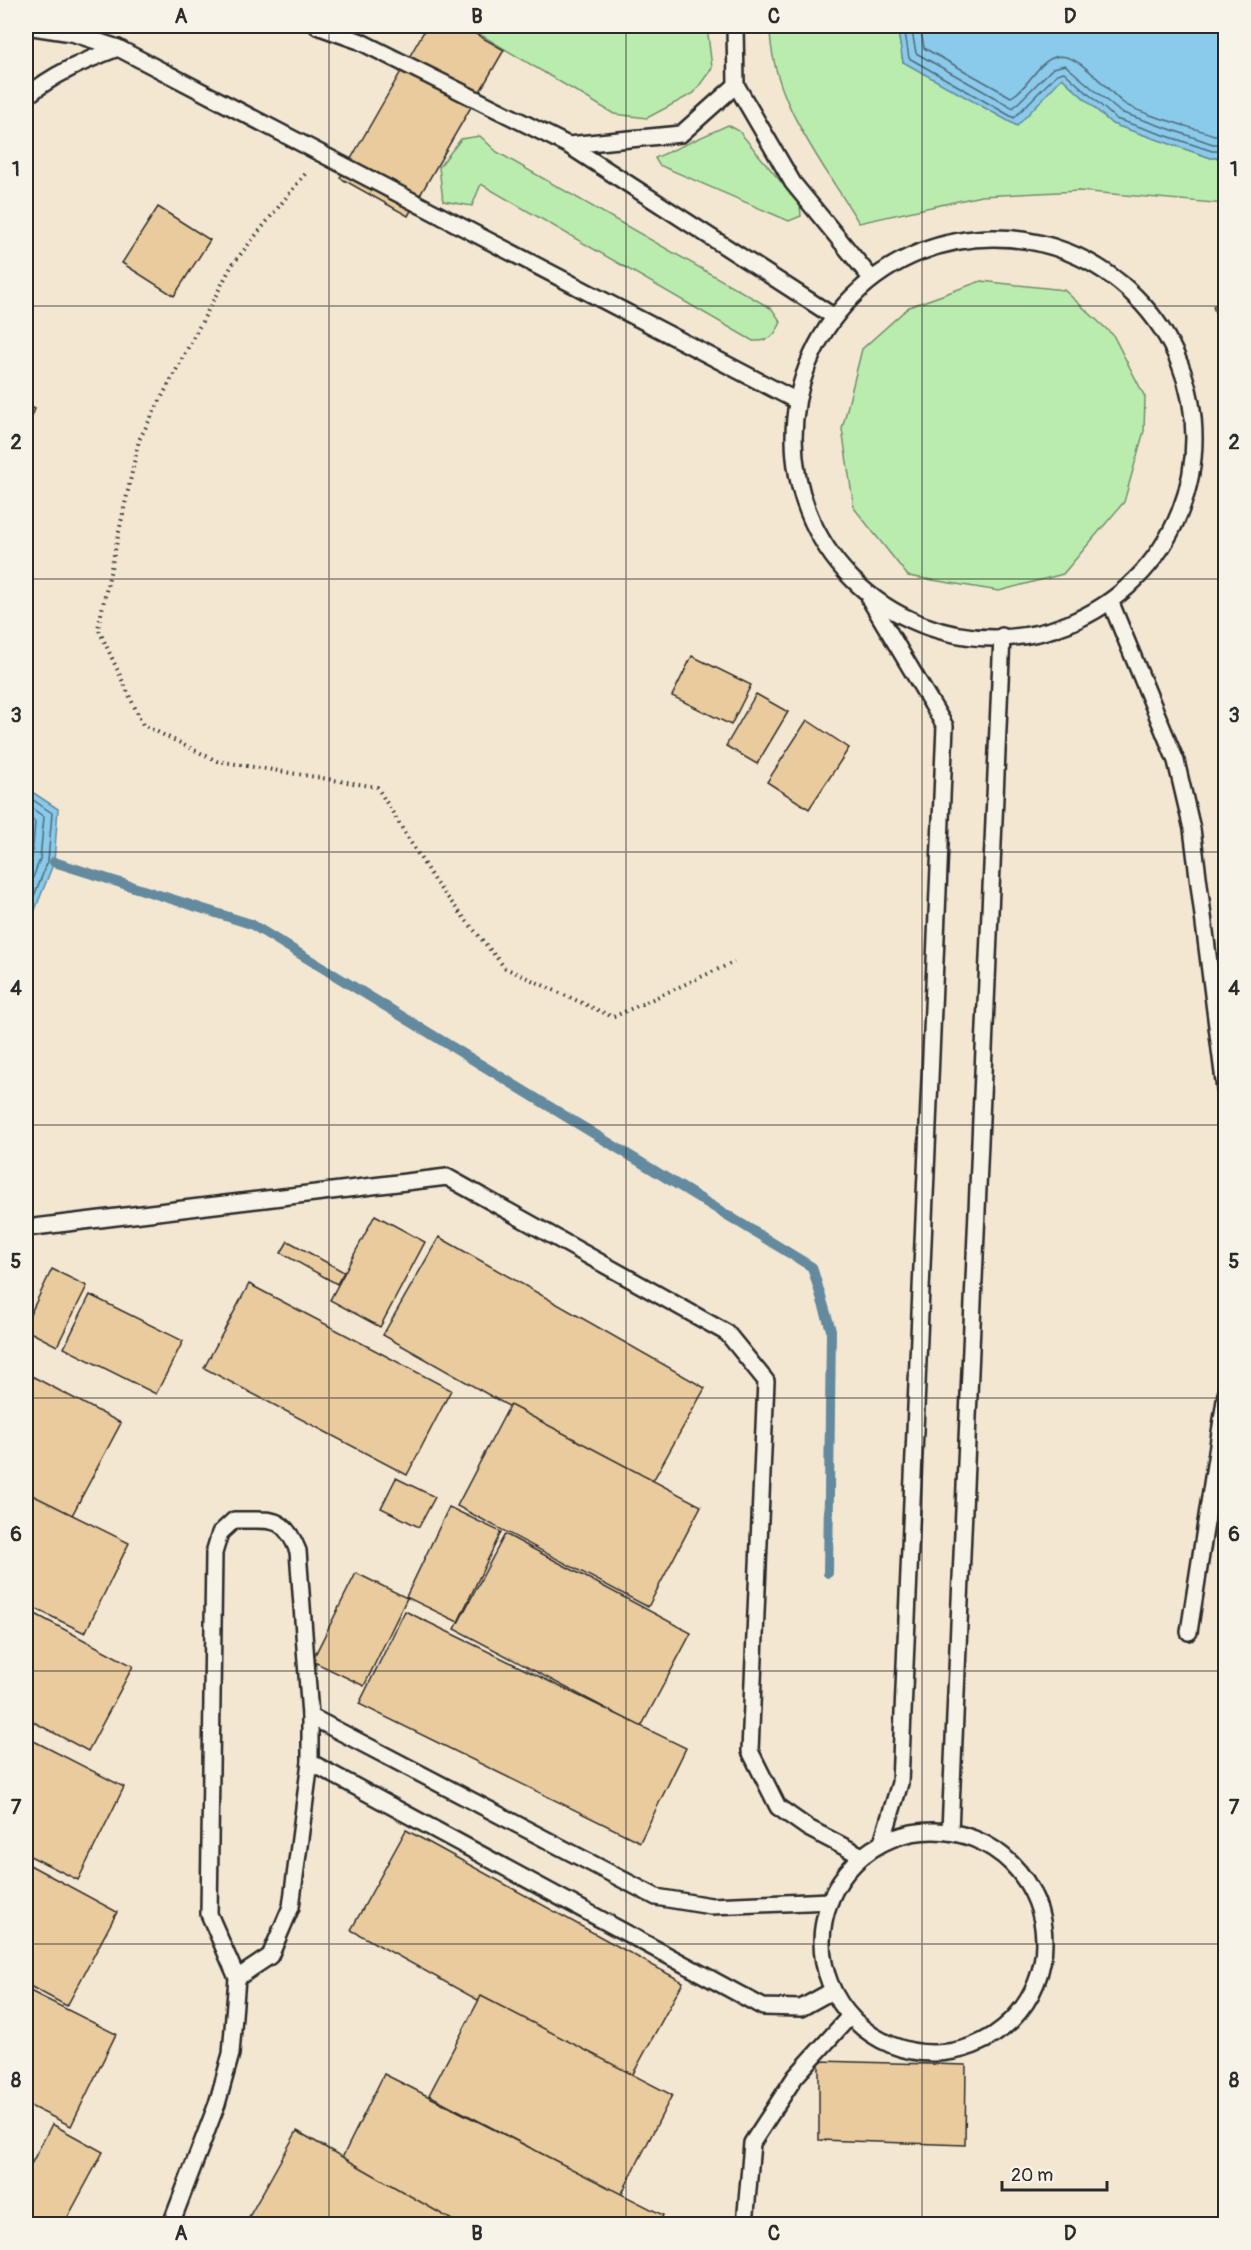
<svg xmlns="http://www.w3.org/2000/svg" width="1251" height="2250" viewBox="0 0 1251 2250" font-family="Pangolin,sans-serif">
<rect width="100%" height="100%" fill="#f7f3e8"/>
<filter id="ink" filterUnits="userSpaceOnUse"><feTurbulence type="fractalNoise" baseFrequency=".0167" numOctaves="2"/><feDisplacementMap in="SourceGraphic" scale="12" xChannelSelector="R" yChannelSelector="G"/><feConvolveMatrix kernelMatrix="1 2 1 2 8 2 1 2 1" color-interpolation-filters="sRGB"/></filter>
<g filter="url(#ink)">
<polygon fill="#f3e7d2" points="26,26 897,26 903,62 1062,78 1113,124 1211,158 1225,157 1225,2224 26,2224"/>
<g fill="#baedad" stroke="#728c6c" stroke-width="1.5">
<polygon points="466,26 707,26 712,68 694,93 647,118 614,114"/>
<path d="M770 26H897L903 62 1062 78 1113 124 1211 158 1225 157V204L1079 191 981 196 859 223C823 163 770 99 770 26Z"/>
<polygon points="728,125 739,131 800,205 801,216 789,221 659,165 655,158"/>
<path d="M480 136 497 152 772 309 781 322C775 336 769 342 753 341L481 184 472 206 443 201 439 167 461 139Z"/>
<polygon points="981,281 1064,290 1113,335 1145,397 1144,431 1124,502 1063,574 999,591 908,576 854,508 842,429 862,349 909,307"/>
</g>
<g fill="#8acaeb" stroke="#648a9e" stroke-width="1.5">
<polygon points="897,26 1225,26 1225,157 1211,158 1112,124 1062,78 1017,126 903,62"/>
<polygon points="26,788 58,809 54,862 31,920 26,924"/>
</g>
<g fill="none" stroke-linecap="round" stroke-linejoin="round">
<g stroke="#516b78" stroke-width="1.5">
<polyline points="904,26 909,58 1014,118 1057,74 1064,72 1116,119 1212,151 1226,151"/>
<polyline points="911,26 916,53 1013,108 1053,68 1065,65 1120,112 1213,144 1226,144"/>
<path d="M920 26 924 48 1011 97C1028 89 1036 63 1055 57 1077 50 1106 89 1122 102 1135 113 1195 128 1214 135H1226"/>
<polyline points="26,795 52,813 48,861 26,916"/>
<polyline points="26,804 44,817 40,859 26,896"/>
<polyline points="26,815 35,822 32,857 26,872"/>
</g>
<polyline stroke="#648a9e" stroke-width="10" points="54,862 251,924 812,1267 831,1330 828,1573"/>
</g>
<g fill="#eacb9d" stroke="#2b2b2b" stroke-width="1.5">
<polygon points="427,26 462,26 504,50 408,216 340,178"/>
<polygon points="158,207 210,240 174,296 122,263"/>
<polygon points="1226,302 1226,329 1221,331 1213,306"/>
<polygon points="26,405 35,409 26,432"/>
<polygon points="692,656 751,685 731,725 672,696"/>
<polygon points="756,694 788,712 757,764 726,746"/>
<polygon points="807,720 849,748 809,809 767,782"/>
<polygon points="375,1215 425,1242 380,1327 330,1300"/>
<polygon points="439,1237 705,1388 650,1486 383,1335"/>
<polygon points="288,1241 344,1272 337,1284 281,1253"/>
<polygon points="52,1269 87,1286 57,1346 26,1330 26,1323"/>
<polygon points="249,1284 451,1390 407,1475 204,1368"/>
<polygon points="90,1295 183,1341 156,1394 64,1348"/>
<polygon points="26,1373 121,1423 70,1519 26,1496"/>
<polygon points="510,1405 701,1506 648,1607 457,1506"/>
<polygon points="396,1478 435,1497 419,1527 381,1508"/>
<polygon points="26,1492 129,1543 85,1633 26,1604"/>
<polygon points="449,1507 501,1532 458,1622 406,1597"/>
<polygon points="505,1534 691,1633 641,1727 455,1629"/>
<polygon points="356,1573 407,1598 364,1686 312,1661"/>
<polygon points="26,1609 133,1666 88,1751 26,1718"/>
<polygon points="405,1611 686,1748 640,1842 359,1704"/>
<polygon points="26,1737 124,1787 78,1880 26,1854"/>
<polygon points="406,1830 683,1982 628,2083 351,1930"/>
<polygon points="26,1863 117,1912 67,2006 26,1984"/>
<polygon points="26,1989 116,2034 71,2126 26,2104"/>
<polygon points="481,1996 672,2095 621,2195 429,2095"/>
<polygon points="819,2061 966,2065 965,2145 819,2140"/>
<polygon points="384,2074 663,2215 659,2224 448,2224 337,2168"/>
<polygon points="52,2124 103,2152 64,2224 26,2224 26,2174"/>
<polygon points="297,2131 459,2224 245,2224"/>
</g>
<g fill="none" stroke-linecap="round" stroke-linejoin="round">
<g stroke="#2b2b2b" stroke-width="20">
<g id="lane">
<polyline points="26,26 72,33 118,48 795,400"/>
<polyline points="317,26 359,41 568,145 833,316"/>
<polyline points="735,26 736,85 793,183 871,278"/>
<path d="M26 97C53 74 84 61 118 48"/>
<polyline points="568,145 681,134 736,85"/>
<circle cx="994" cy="438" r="200"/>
<polyline points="870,600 945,726 900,1783 882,1842"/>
<polyline points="1111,603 1176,761 1192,829 1226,1097"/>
<polyline points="26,1228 447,1177 727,1333 766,1381 750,1751 778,1807 808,1828 862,1856"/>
<polyline points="1189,1632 1226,1394"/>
<polyline points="310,1716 656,1897 711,1906 830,1901"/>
<polyline points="310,1762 763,2007 801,2008 830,1992"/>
<polyline points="950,1831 1002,636"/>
<circle cx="933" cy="1942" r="111"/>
<path d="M171 2224 217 2104 231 2054 237 1978 270 1956 291 1907 310 1762V1716L298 1551C283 1513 270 1521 234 1520L220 1533 214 1553 209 1914 237 1978"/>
<polyline points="745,2224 752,2143 795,2077 849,2017"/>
</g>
</g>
<polyline stroke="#2b2b2b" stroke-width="4" stroke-dasharray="1.5 4.5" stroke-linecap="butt" points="305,174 232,265 139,440 98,628 143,725 217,761 377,787 435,882 505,968 613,1017 734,962"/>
<use href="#lane" stroke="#f7f3e8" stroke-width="15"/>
</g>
</g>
<path fill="none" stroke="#2b2b2b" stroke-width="1.5" stroke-opacity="0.55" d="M329 26V2224M626 26V2224M922 26V2224M26 306H1226M26 579H1226M26 852H1226M26 1125H1226M26 1398H1226M26 1671H1226M26 1944H1226"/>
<rect width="1251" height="2250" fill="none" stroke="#f7f3e8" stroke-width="66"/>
<path d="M1002 2181v9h105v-9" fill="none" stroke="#2b2b2b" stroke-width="3"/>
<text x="1011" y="2181" font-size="18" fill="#2b2b2b" stroke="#f7f3e8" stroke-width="4.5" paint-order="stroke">20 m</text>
<rect x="33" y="33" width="1185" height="2184" fill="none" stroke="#2b2b2b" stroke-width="2"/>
<g font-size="20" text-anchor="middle" font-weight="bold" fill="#2b2b2b">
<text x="181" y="23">A</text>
<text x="477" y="23">B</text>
<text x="774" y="23">C</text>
<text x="1070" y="23">D</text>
<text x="16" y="176">1</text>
<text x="1234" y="176">1</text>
<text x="16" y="449">2</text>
<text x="1234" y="449">2</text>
<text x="16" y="722">3</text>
<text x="1234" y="722">3</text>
<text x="16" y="995">4</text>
<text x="1234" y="995">4</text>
<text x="16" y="1268">5</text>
<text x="1234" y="1268">5</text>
<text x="16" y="1541">6</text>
<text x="1234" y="1541">6</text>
<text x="16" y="1814">7</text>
<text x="1234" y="1814">7</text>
<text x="16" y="2087">8</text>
<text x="1234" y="2087">8</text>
<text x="181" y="2240">A</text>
<text x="477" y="2240">B</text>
<text x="774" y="2240">C</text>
<text x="1070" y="2240">D</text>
</g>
</svg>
